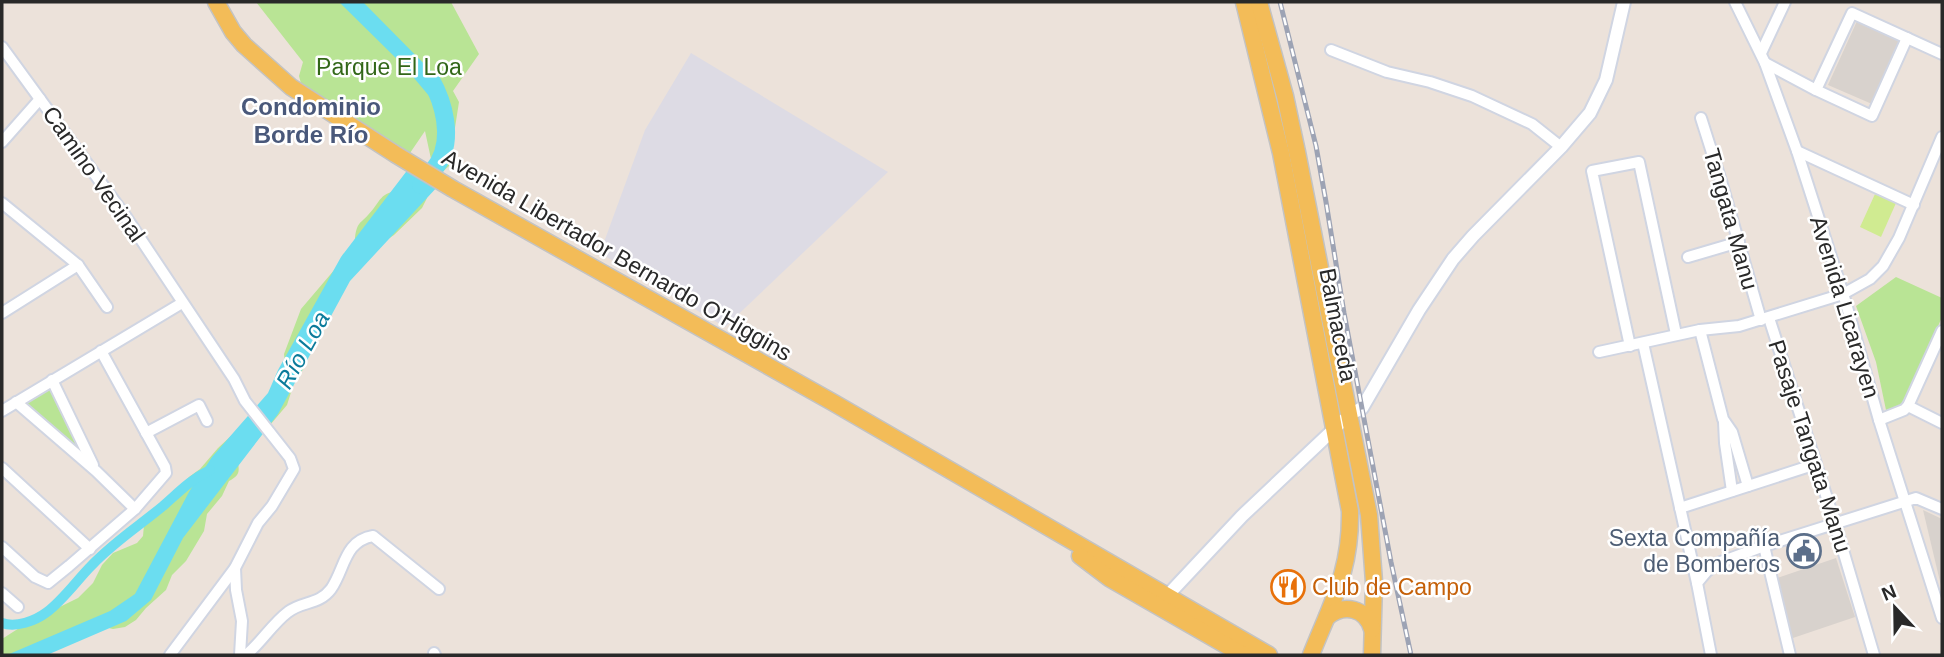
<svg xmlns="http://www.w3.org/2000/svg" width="1944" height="657" viewBox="0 0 1944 657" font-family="Helvetica,sans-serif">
<rect width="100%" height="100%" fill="#ece2da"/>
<polygon fill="#dddbe4" points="691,53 888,172 725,327 600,253 645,130"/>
<g fill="#b9e495">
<path d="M256 2H451L479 54 453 91 459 102 449 166 440 174 429 190 427 198 422 208 394 235 360 258 317 334 304 368 294 383 287 405 238 463C240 473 238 476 229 481L222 496 207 514 204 531 186 561 172 575 166 590 146 608 136 620 125 627 113 629 104 627 43 655H2V639L27 623 78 598 93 583 102 565 113 553 137 543 143 536 144 525 189 477 200 469 218 448 260 409 285 364 284 354 301 309 341 262 343 254C360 249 352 241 357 228 359 222 364 220 368 215 381 202 379 191 402 191L429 166 431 159 425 131 410 153 403 154 303 91 299 76 303 62Z"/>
<polygon points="1896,277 1942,298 1942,317 1904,405 1886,410 1876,362 1856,306"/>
<polygon points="50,388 79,451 24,404"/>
</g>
<polygon fill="#d0eb91" points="1875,194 1896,203 1881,237 1860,227"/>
<g fill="#d8d2cd">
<polygon points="1857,21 1901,41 1872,104 1828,85"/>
<polygon points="1923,510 1942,519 1942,590"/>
<polygon points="1836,558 1855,617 1790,639 1777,578"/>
</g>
<g fill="#6bddf0">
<polygon points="339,2 363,2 437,77 446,92 441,101 434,100 430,97 403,65"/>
<polygon points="409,168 439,185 350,281 278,414 183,538 151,600 126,621 47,655 7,655 110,611 135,594 189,492 212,457 268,393 278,370 341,257"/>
</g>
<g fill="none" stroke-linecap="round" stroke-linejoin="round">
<path stroke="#6bddf0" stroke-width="10" d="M2 623C16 628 35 621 47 612 64 599 77 580 92 565 114 542 139 526 163 506 179 492 190 480 210 470"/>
<path stroke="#6bddf0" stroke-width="18" d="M421 185C427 178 434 170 439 162 453 137 444 103 431 80"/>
<g stroke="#d0d5e2" stroke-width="14">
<g id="minor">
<polyline points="1735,2 1765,63 1797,151 1845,300 1879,420 1942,618"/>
<polyline points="2,47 126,217 234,379 245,401 290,458 294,469 272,506 258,523 235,568 170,655"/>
<polyline points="1331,50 1387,72 1430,82 1472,96 1532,124 1561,147"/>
<polyline points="1761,53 1785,2"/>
<polyline points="1765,63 1816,90 1872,116 1907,38"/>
<polyline points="1816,90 1852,13 1942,54"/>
<polyline points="1701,118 1721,181 1761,320"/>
<polyline points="2,142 40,99"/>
<polyline points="1797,151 1914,205"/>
<polyline points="2,203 78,265 107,307"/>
<polyline points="1688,257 1739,242"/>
<polyline points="2,313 78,265"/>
<polyline points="1769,318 1835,523 1874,655"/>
<polyline points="1700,330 1723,419 1732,432 1748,486"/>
<polyline points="1643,343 1697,583"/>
<polyline points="1630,346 1592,171 1639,162 1676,334"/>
<polyline points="1599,352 1700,330 1739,326 1843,294 1870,279 1883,266 1899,238 1942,137"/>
<polyline points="52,380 93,465"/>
<polyline points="16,402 96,471 135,509"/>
<polyline points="1908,406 1942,423"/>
<polyline points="2,411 182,303"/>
<polyline points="1879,420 1904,410 1908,406 1942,331"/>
<polyline points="1724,422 1725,443 1732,491"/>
<polyline points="146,433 199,405 207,421"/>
<polyline points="2,468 90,549"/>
<polyline points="1680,508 1816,464"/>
<polyline points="1764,546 1790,655"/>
<polyline points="2,547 35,577 48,583 69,566 135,509 166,473 165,467 101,351"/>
<polyline points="235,568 236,590 242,621 240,655"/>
<polyline points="2,593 18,607"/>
<polyline points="434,653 435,655"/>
<path d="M246 655C261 643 272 624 288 612 302 601 319 605 331 589 345 569 344 541 373 536L439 589"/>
<polyline points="1711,655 1697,583 1707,571 1718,563 1764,546 1916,498 1942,509"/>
</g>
</g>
<g stroke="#d0d5e2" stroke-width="16">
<polyline id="tertiary" points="1167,596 1242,516 1349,415 1362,408 1419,310 1453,259 1473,236 1561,147 1590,113 1606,80 1624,2"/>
</g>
<g stroke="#c3c3c3" stroke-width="19">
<g id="primary">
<polyline points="216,2 233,32 244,45 291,87 395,154 453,189 834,403 1269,655"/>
<path d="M1244 2 1281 153 1350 511C1351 571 1332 602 1311 655"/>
<polyline points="1259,2 1285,96 1297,152 1369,515 1374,582 1372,655"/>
<polyline points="1080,556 1109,578 1243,655"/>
<path d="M1327 617C1344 603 1366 608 1372 629"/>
</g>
</g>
<use href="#minor" stroke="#fff" stroke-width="10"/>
<use href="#tertiary" stroke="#fff" stroke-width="12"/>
<use href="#primary" stroke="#f3bc58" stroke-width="16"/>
<g stroke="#9da3b4" stroke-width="5">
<polyline id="rail" points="1280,2 1316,146 1326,202 1344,313 1391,562 1411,655"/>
</g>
<use href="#rail" stroke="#fff" stroke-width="2.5" stroke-dasharray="8" stroke-linecap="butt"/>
</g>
<defs>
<g id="civic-ring" transform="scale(1.75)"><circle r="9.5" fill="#fff" stroke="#5c6f8a" stroke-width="1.5"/><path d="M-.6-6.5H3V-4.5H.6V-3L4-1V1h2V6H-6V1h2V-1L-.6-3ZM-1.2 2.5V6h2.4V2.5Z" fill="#5c6f8a"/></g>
<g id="restaurant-ring" transform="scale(1.75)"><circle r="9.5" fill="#fff" stroke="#e8710a" stroke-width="1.5"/><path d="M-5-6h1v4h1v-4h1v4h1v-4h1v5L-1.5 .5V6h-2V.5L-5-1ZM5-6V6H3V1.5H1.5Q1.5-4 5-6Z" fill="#e8710a"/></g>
</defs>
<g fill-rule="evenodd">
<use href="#civic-ring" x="1804" y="551"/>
<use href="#restaurant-ring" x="1288" y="587"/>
</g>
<g text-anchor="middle" stroke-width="5" stroke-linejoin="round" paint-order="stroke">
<g font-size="23" fill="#326718" stroke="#fff">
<text x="389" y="75">Parque El Loa</text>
</g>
<g font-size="23" fill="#292929" stroke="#fff">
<text transform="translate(94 174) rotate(55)" y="8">Camino Vecinal</text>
<text transform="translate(1731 219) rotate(74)" y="8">Tangata Manu</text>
<text transform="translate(617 255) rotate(30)" y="8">Avenida Libertador Bernardo O'Higgins</text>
<text transform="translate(1845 307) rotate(73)" y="8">Avenida Licarayen</text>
<text transform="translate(1338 325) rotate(79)" y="8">Balmaceda</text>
<text transform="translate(1810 446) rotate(72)" y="8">Pasaje Tangata Manu</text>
</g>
<g font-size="23" fill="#4e5e75" stroke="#fff" text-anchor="end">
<text x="1780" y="546">Sexta Compañía<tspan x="1780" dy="26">de Bomberos</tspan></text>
</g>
<g font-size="23" fill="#c56008" stroke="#fff" text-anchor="start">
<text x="1312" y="595">Club de Campo</text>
</g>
<g font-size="24" font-weight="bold" fill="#49587a" stroke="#fff">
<text x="311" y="115">Condominio<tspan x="311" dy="28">Borde Río</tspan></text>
</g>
<g font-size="24" font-style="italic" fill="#0b7b9b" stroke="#fff">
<text transform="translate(303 350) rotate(-61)" y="8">Río Loa</text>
</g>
</g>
<rect width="1944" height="657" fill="none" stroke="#292929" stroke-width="7"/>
<g transform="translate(1895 608) rotate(338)" stroke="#ffffff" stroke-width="5" paint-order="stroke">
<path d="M0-5L12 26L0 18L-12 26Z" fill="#292929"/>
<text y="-10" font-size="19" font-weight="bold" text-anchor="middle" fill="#292929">N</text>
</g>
</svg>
